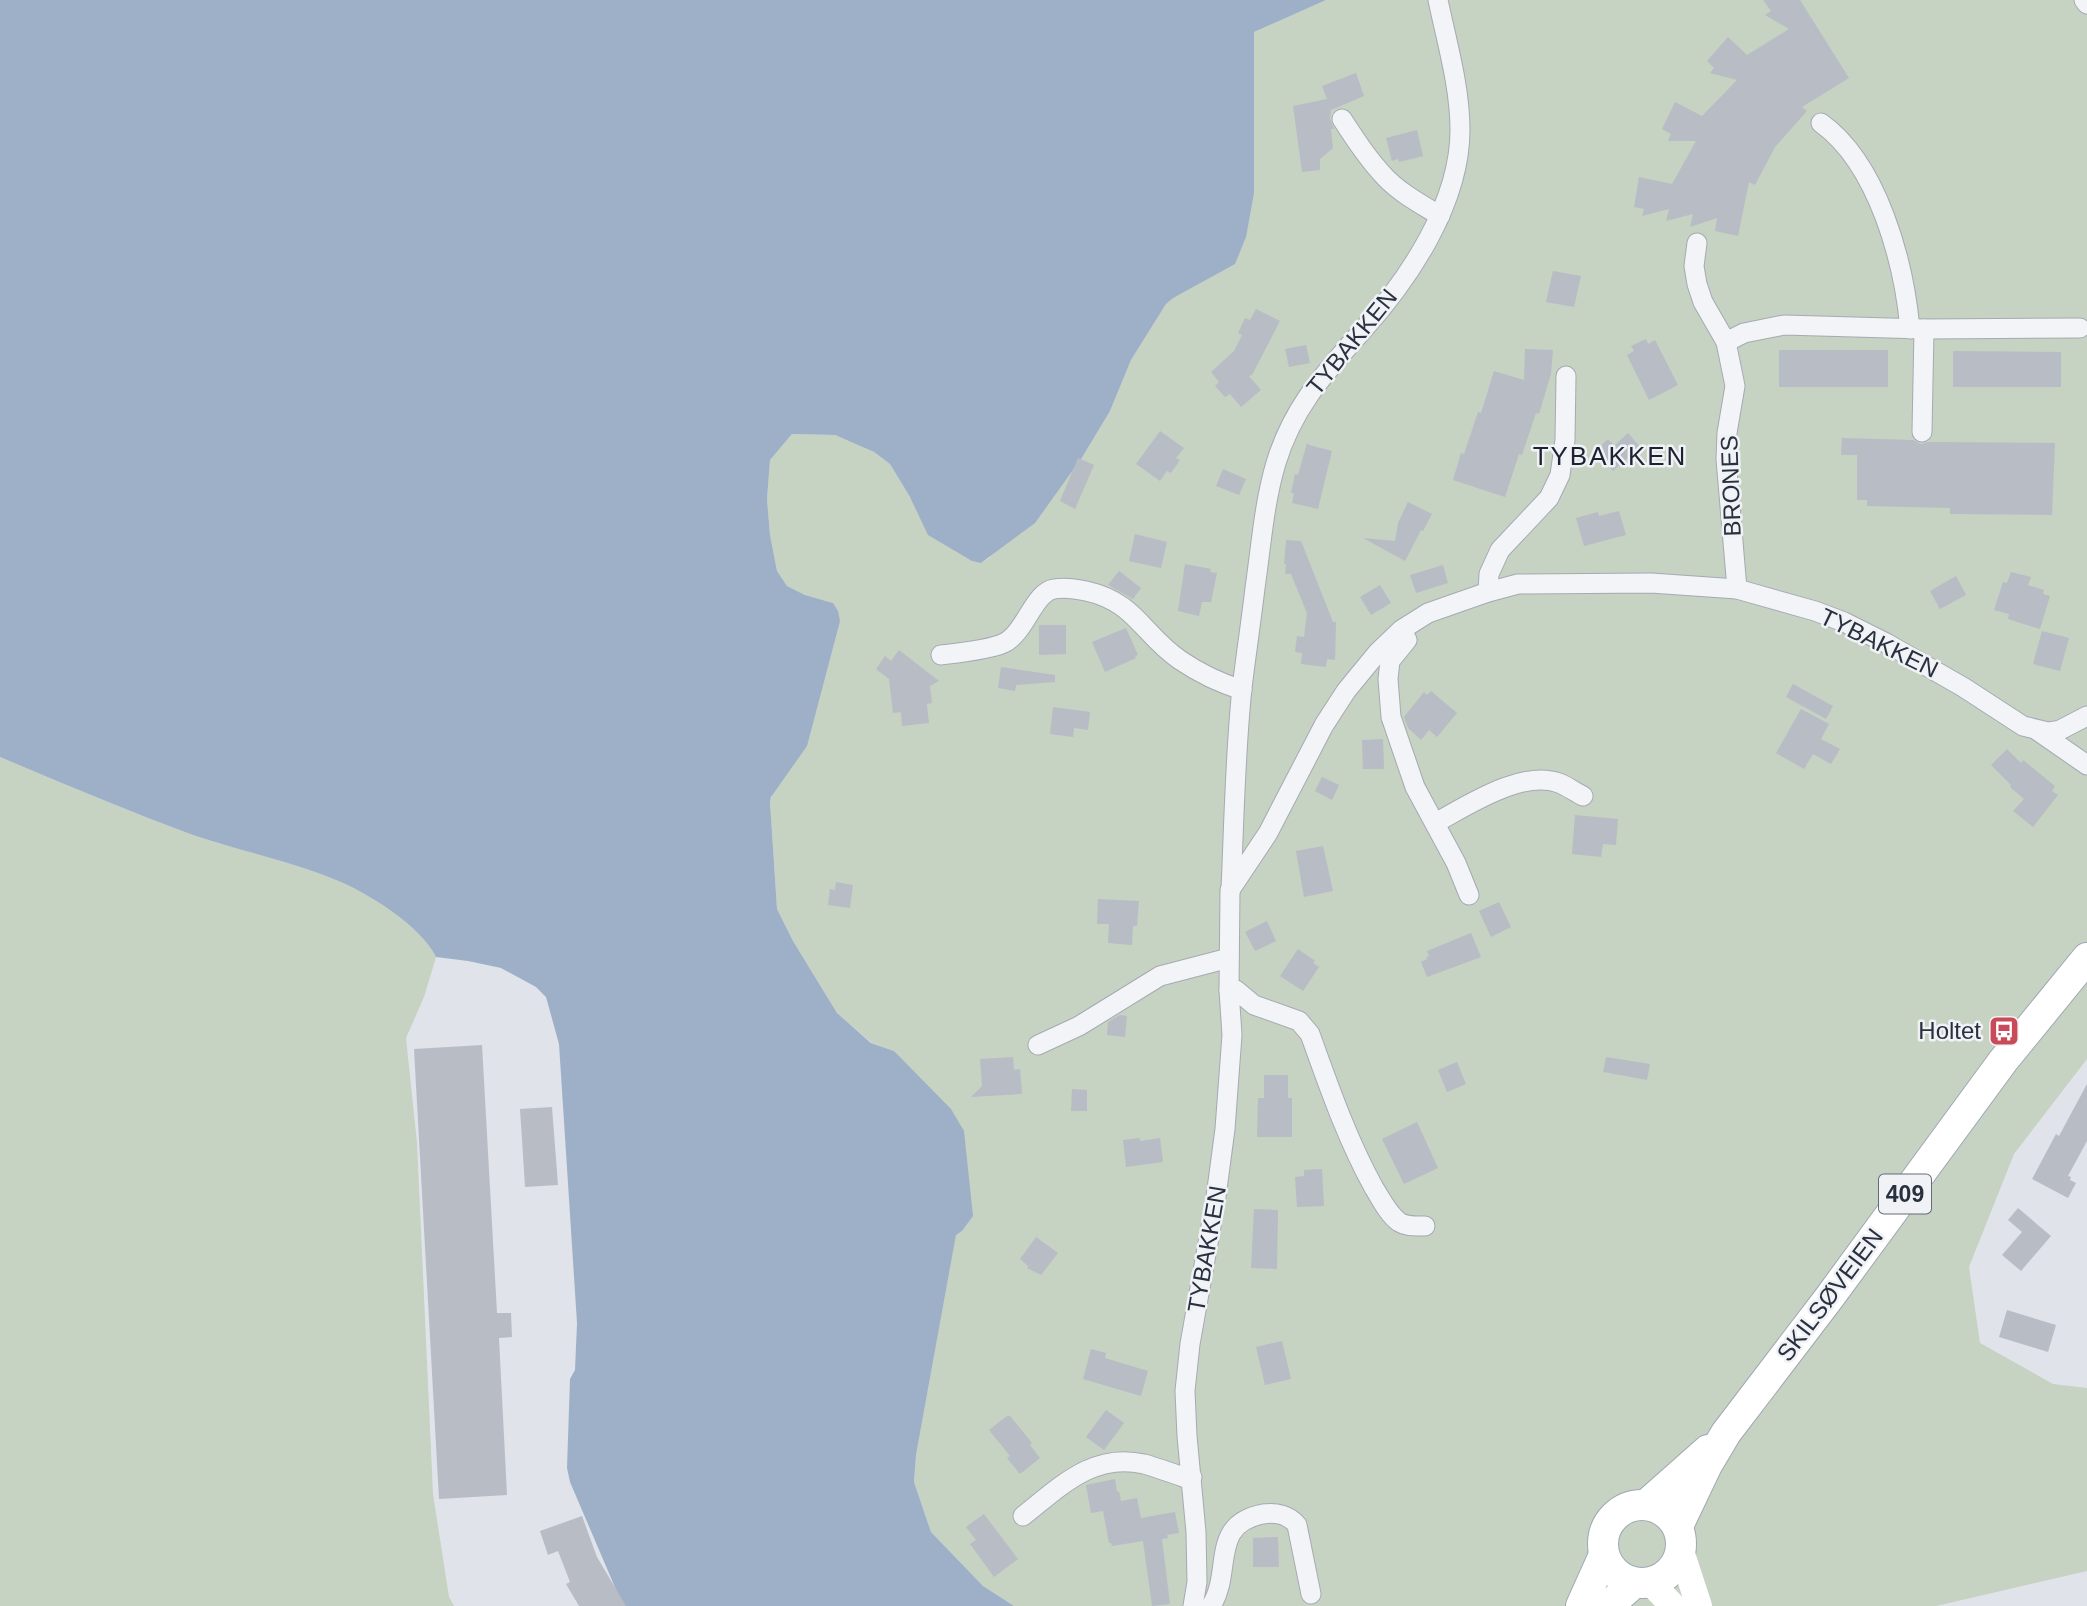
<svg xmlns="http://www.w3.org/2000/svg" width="2087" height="1606" viewBox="0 0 2087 1606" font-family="Helvetica,sans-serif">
<rect width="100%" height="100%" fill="#e0e3e9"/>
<g fill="#c6d2c2">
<polygon points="1326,0 2087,0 2087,1059 2014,1154 1969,1267 1980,1343 2053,1384 2087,1388 2087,1571 1936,1606 1014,1606 983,1586 931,1532 914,1482 916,1455 956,1234 962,1231 894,1051 872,1043 837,1013 793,941 777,909 770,802 833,603 805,595 787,586 777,571 770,535 767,499 770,460 792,434 835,435 874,452 890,464 910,497 972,561 981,563 989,558 1083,456 1110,411 1131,360 1166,304 1254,193 1254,32"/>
<path d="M0 757C64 784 128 811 193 835 240 851 290 861 336 880 367 892 422 927 436 957L424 997 406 1038 417 1143 433 1494 449 1597 454 1606H0Z"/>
</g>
<path fill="#9db0c8" d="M0 0H1326L1254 32V193L1246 237 1235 264 1173 298 1166 304 1131 360 1110 411 1083 456 1035 523 981 563 972 561 928 535 910 497 890 464 874 452 835 435 792 434 770 460 767 499 770 535 777 571 787 586 805 595 833 603 838 611 840 621 807 746 771 797 770 802 777 909 793 941 837 1013 871 1043 894 1051 951 1109 964 1131 973 1216 962 1231 956 1235 916 1455 914 1482 931 1532 983 1586 1014 1606H623L570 1482 567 1468 570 1379 575 1370 577 1323 559 1044 546 997 536 987 501 968 468 961 436 957C422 927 367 892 336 880 290 861 240 851 193 835 128 811 64 784 0 757Z"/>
<g fill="#b8bcc5">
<polygon points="1763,0 1800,0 1849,78 1802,107 1807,111 1775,147 1755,185 1749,182 1738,236 1715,231 1717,218 1690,227 1693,214 1666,221 1669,209 1642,216 1644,209 1634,207 1639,177 1672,184 1696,141 1668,141 1671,134 1662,129 1675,102 1702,116 1737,80 1710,73 1714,68 1707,61 1728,37 1747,55 1789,29 1765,15 1771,11"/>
<polygon points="1356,73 1364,96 1331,110 1330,119 1334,129 1331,129 1333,148 1320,159 1320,170 1302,172 1293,106 1327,99 1322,86"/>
<polygon points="1417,130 1423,156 1399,162 1398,159 1392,161 1386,138"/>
<polygon points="1553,271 1581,276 1574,307 1546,302"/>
<polygon points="1256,309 1280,321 1252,375 1249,376 1261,390 1241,407 1230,394 1225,397 1215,386 1219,382 1211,372 1234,351 1242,335 1238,333 1245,318 1250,320"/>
<polygon points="1646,339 1648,344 1655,340 1678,385 1649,400 1627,355 1634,351 1631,346"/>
<polygon points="1306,345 1310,363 1289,367 1285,349"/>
<polygon points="1525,349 1553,350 1551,374 1539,414 1536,413 1522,455 1519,454 1505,497 1453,480 1461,453 1464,454 1478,412 1481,413 1494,371 1524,380"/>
<rect x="1779" y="350" width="109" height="37"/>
<polygon points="1953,351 2061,352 2061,387 1953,387"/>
<polygon points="1160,431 1184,448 1176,458 1180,460 1171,473 1167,471 1160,481 1136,464"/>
<polygon points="1628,433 1640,447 1613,471 1595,451 1608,439 1614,446"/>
<polygon points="1842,438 1913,440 1921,444 1929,442 2055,443 2052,515 1950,514 1950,508 1867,506 1867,500 1857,500 1857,455 1841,455"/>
<polygon points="1307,443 1309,445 1332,451 1318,509 1292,503 1294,493 1291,493 1295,474 1298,475"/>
<polygon points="1078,458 1094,465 1075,509 1060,501"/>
<polygon points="1223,469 1246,479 1239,495 1216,486"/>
<polygon points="1408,502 1432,514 1423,531 1421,530 1405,561 1363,538 1395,541 1398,523"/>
<polygon points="1619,511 1626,535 1584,546 1576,518 1598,512 1599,516"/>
<polygon points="1135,534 1167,542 1161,568 1129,561"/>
<polygon points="1286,540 1301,541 1333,622 1336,622 1335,660 1327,659 1326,667 1301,664 1302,653 1295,652 1297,636 1304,637 1307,613 1291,574 1285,574 1286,564 1284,564"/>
<polygon points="1185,564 1211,569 1210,572 1217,573 1211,602 1202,602 1199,616 1178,611"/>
<polygon points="1443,565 1448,583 1416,593 1410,575"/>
<polygon points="1119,571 1141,588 1133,599 1108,585"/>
<polygon points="2011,572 2031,577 2028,585 2044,590 2043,594 2050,596 2040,629 2008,619 2009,614 1994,610 2003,582 2007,583"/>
<polygon points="1956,576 1966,595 1940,609 1930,591"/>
<polygon points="1380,585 1391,603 1371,615 1360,597"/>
<polygon points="1039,625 1066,625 1066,654 1039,655"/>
<polygon points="1126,628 1138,655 1135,656 1136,658 1105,672 1092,642"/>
<polygon points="2042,631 2069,638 2060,671 2033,664"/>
<polygon points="899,650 939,681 930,686 932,703 927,704 927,706 929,723 902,726 901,712 893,713 889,679 876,669 885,656 891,661"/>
<polygon points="1001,667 1055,675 1055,682 1016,685 1015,691 998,688"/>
<polygon points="1793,684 1833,706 1826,719 1786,697"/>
<polygon points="1431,691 1457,713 1437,737 1429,730 1421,740 1408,728 1404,717 1424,692 1427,695"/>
<polygon points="1053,707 1090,712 1088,730 1074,728 1073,737 1050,734"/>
<polygon points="1801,709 1829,724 1821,739 1840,749 1831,764 1813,754 1804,769 1776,753"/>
<polygon points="1383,739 1384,769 1363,769 1362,740"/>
<polygon points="2007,749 2021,763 2023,760 2055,786 2052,791 2058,795 2033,827 2013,811 2024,799 2010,787 2011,785 1991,765"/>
<polygon points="1322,777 1339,785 1332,800 1315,791"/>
<polygon points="1575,815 1618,819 1616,845 1603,844 1601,857 1572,854"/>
<polygon points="1323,846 1333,891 1304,897 1296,851"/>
<polygon points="836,882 853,885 850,908 828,905 830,889 835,890"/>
<polygon points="1098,899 1139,901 1137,926 1133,926 1132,945 1108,943 1109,924 1097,924"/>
<polygon points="1499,902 1511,927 1491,937 1479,911"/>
<polygon points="1267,921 1276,941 1255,951 1245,932"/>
<polygon points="1471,933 1481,957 1427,977 1421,962 1427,959 1426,957 1429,956 1427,951"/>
<polygon points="1298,949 1315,961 1313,963 1319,967 1303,991 1280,976"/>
<polygon points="1120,1015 1127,1016 1125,1037 1107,1035 1108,1022"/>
<polygon points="482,1045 497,1313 511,1313 512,1337 499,1338 507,1495 439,1499 414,1049"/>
<polygon points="1013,1057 1014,1070 1020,1069 1022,1094 971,1097 982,1086 980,1059"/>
<polygon points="1606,1057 1650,1064 1647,1080 1603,1072"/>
<polygon points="1457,1062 1466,1084 1447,1092 1438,1070"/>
<polygon points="1264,1075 1288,1075 1288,1098 1292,1098 1292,1137 1257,1137 1258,1098 1264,1098"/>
<polygon points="2087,1084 2087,1141 2068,1176 2071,1177 2070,1180 2076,1183 2068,1198 2032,1179 2056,1134 2059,1136"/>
<polygon points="1072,1089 1087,1090 1087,1111 1071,1111"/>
<polygon points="552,1107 558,1185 525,1187 520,1109"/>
<polygon points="1417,1122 1438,1168 1404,1184 1382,1139"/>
<polygon points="1140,1138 1140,1141 1160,1138 1163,1162 1126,1167 1123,1140"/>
<polygon points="1322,1169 1324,1206 1297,1207 1295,1177 1304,1176 1304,1170"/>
<polygon points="2018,1208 2051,1236 2021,1271 2002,1255 2022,1232 2008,1220"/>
<polygon points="1254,1209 1278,1210 1277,1269 1251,1268"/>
<polygon points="1036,1237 1058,1253 1041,1275 1027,1268 1028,1266 1020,1259"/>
<polygon points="2007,1310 2056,1325 2048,1352 1999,1337"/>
<polygon points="1282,1341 1291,1379 1265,1385 1256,1347"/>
<polygon points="1091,1349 1106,1353 1105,1358 1148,1371 1141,1396 1083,1379"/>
<polygon points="1106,1410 1124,1423 1104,1450 1086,1437"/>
<polygon points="1007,1416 1010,1416 1032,1443 1030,1445 1040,1458 1020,1474 1007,1458 1010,1456 989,1430"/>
<polygon points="1115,1479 1117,1492 1119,1491 1121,1501 1137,1498 1141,1518 1175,1512 1179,1533 1167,1535 1168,1538 1162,1539 1170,1604 1152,1606 1143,1541 1112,1546 1111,1543 1109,1543 1103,1511 1091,1513 1086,1485"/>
<polygon points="984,1514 1018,1559 994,1577 970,1544 976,1540 966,1527"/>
<polygon points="582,1516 597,1557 626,1606 579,1606 566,1584 570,1582 558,1551 548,1555 540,1531"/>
<polygon points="1278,1537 1279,1567 1253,1567 1253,1538"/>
</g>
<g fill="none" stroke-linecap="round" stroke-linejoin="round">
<g stroke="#a5aab3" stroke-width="21">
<g id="minor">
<polyline points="2084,0 2087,4"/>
<path d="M1342 119C1355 139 1368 159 1385 177 1400 193 1421 204 1440 216"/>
<path d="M1821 123C1878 164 1904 262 1910 329"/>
<polyline points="1697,243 1694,266 1697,284 1703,302 1726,342 1735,386 1727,433 1726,459 1737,589"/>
<polyline points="1726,342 1744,333 1784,325 1924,329 2080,328"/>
<polyline points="1922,432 1924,329"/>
<polyline points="1488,592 1489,574 1500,550 1549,498 1560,475 1565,440 1566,376"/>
<polyline points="1404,634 1407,640 1390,661 1388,679 1391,717 1415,787 1456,863 1469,895"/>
<path d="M941 655C958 653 989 650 1004 643 1025 633 1034 592 1054 589 1064 587 1077 589 1086 591 1136 602 1142 634 1180 660 1199 673 1220 683 1242 690"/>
<polyline points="2038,731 2087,765"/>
<path d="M1435 823C1467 806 1522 769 1559 783 1567 786 1575 792 1583 796"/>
<path d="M1231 889C1234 823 1235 755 1242 688 1246 655 1251 622 1255 588 1261 547 1264 503 1276 463 1293 407 1324 374 1362 331 1409 279 1460 203 1460 130 1460 87 1447 43 1438 0"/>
<path d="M1229 990H1236L1254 1005 1299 1021 1310 1034C1329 1087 1347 1139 1374 1188 1381 1199 1388 1214 1399 1222 1407 1227 1415 1226 1425 1226"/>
<polyline points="1038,1045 1079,1026 1160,976 1229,958"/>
<path d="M1023 1516C1060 1487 1093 1452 1144 1464 1158 1468 1172 1473 1186 1478L1192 1477"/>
<polyline points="1193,1606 1197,1582 1196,1532 1187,1436 1185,1391 1190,1344 1215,1204 1225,1129 1232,1035 1229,990 1230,890 1268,833 1324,725 1346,691 1378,652 1401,630 1428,613 1488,592 1518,584 1651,583 1737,589 1815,611 1844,622 1888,644 1963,687 2023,726 2048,732 2060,730 2087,716"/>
<path d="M1211 1606C1233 1572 1209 1524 1263 1514 1276 1512 1289 1515 1297 1525L1311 1594"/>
</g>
</g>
<g stroke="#a0a7b4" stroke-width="32">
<g id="primary">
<polyline points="1647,1504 1708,1450"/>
<circle cx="1642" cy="1544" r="39"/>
<polyline points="1678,1526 1707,1465 1726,1433 1829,1298 2003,1061 2087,958"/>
<polyline points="1581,1606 1604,1555"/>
<polyline points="1608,1606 1634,1583"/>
</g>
</g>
<use href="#minor" stroke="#f3f4f7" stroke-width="19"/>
<g stroke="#fff" stroke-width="26">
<polyline points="1681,1551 1699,1606"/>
<polyline points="1651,1583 1673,1606"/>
</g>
<use href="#primary" stroke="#fff" stroke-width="30"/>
</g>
<defs>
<g id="bus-square" transform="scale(1.575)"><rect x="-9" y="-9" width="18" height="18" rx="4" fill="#c94a59" stroke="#f0f2f6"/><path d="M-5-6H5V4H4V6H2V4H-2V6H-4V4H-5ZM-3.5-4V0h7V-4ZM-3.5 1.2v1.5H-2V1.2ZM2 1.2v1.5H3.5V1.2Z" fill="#fff"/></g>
</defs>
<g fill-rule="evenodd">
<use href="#bus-square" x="2004" y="1031"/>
</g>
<g text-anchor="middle" stroke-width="5" stroke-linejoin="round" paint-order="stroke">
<rect fill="#f0f2f6" stroke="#656b77" stroke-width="2" x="1879" y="1174.5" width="52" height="39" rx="5"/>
<g font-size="23" font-weight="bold" fill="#293140">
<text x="1905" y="1202">409</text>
</g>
<g font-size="24" fill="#293140" stroke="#f0f2f6">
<text transform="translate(1352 342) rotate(-51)" y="8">TYBAKKEN</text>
<text transform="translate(1731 486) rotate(-92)" y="8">BRONES</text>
<text transform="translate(1879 643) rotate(26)" y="8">TYBAKKEN</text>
<text transform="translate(1207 1249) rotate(-80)" y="8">TYBAKKEN</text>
<text transform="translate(1830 1295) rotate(-53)" y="8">SKILSØVEIEN</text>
</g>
<g font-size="24" fill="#293140" stroke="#f0f2f6" text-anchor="end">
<text x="1981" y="1039">Holtet</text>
</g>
<g font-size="26" letter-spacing="2" fill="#1c2231" stroke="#f0f2f6">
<text x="1610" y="465">TYBAKKEN</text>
</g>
</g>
</svg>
